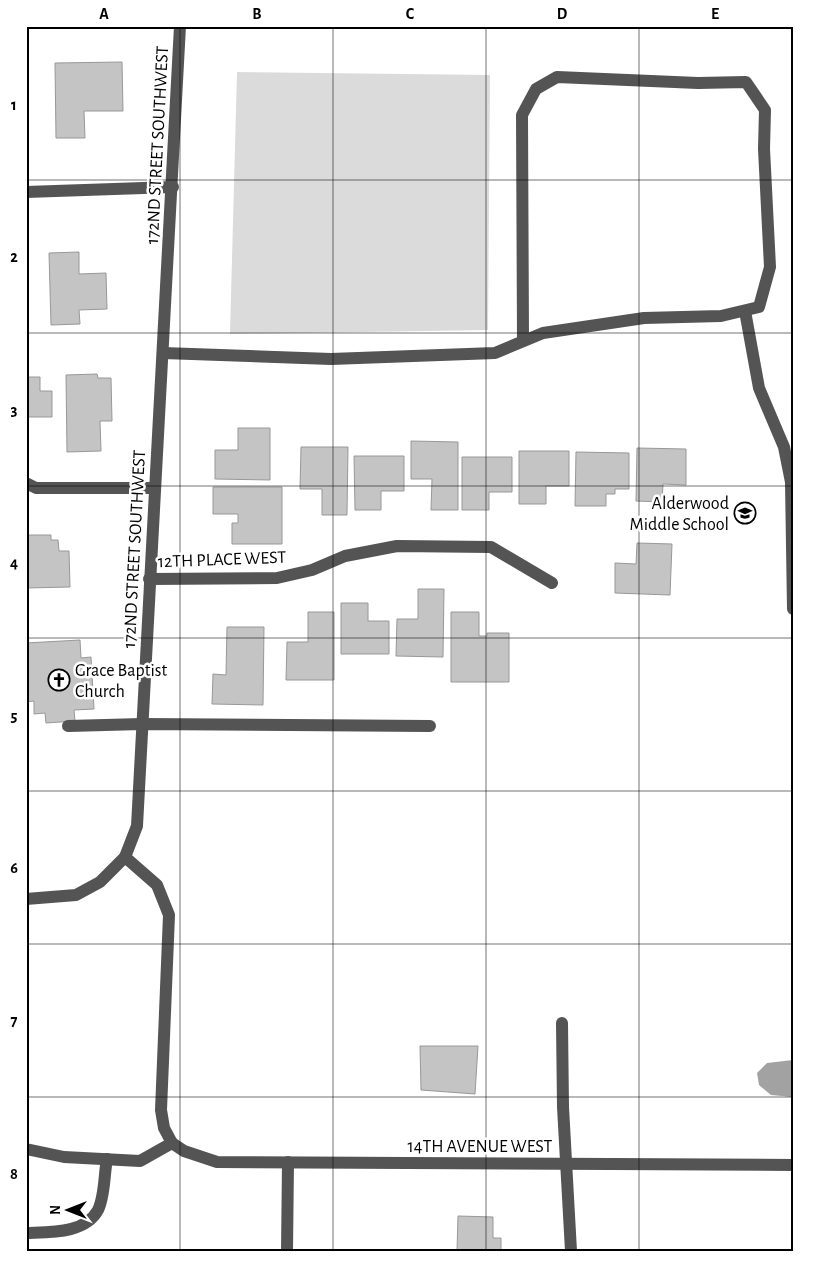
<svg xmlns="http://www.w3.org/2000/svg" width="819" height="1277" viewBox="0 0 819 1277" font-family="'Alegreya Sans',sans-serif">
<rect width="100%" height="100%" fill="#fff"/>
<polygon fill="#dbdbdb" points="237,72 490,75 488,330 230,334"/>
<polygon fill="#a2a2a2" points="793,1060 793,1097 771,1095 759,1085 757,1073 767,1063"/>
<g fill="#c4c4c4" stroke="#989898">
<polygon points="122,62 123,111 84,111 85,138 56,138 55,63"/>
<polygon points="79,252 79,274 106,273 107,309 79,310 80,324 51,325 49,253"/>
<rect x="26" y="284" width="2" height="36"/>
<polygon points="97,374 98,378 111,378 112,421 100,421 101,451 67,452 66,375"/>
<polygon points="26,377 40,377 40,391 52,391 52,417 26,417"/>
<polygon points="238,428 270,428 270,480 215,479 215,450 238,450"/>
<polygon points="411,441 458,442 458,510 431,510 432,479 411,479"/>
<polygon points="301,447 348,447 347,515 322,515 322,489 300,489"/>
<polygon points="637,448 686,449 686,485 663,484 662,502 636,501"/>
<polygon points="519,451 569,451 569,486 546,486 546,504 519,504"/>
<polygon points="576,452 629,453 629,489 615,489 615,494 606,494 606,506 575,506"/>
<polygon points="354,456 404,456 404,491 381,491 381,510 355,510"/>
<polygon points="462,457 512,457 512,492 489,492 489,510 462,510"/>
<polygon points="213,487 282,487 282,544 232,544 232,523 238,523 238,514 213,514"/>
<polygon points="26,535 51,535 51,540 58,540 59,551 69,551 70,587 26,588"/>
<polygon points="637,543 672,544 670,595 615,593 615,563 636,564"/>
<polygon points="418,589 444,589 443,657 396,656 397,619 418,619"/>
<polygon points="341,603 368,603 368,621 389,621 389,654 341,654"/>
<polygon points="308,612 334,612 334,680 286,680 287,642 308,642"/>
<polygon points="451,612 479,612 479,636 487,636 487,633 509,633 509,682 451,682"/>
<polygon points="227,627 264,627 263,705 212,704 213,674 226,675"/>
<polygon points="80,640 81,658 91,657 94,709 74,710 75,721 46,723 45,713 34,714 34,701 26,702 26,643"/>
<polygon points="420,1046 478,1046 475,1094 421,1090"/>
<polygon points="458,1216 493,1217 493,1238 501,1238 501,1250 511,1251 457,1251"/>
</g>
<g fill="none" stroke-linecap="round" stroke-linejoin="round">
<g stroke="#545454" stroke-width="12">
<polyline points="26,192 173,187"/>
<polyline points="745,311 759,388 784,447 791,482 793,609"/>
<polyline points="163,353 331,359 495,353 543,333 644,318 721,316 759,307 770,267 764,149 765,110 746,82 698,83 557,77 536,89 522,115 523,340"/>
<polyline points="26,483 36,488 154,488"/>
<polyline points="149,579 277,578 312,570 345,556 397,546 491,547 552,583"/>
<polyline points="68,726 142,724 430,726"/>
<polyline points="125,857 157,885 169,915 161,1110 164,1128 172,1143"/>
<polyline points="26,899 76,895 100,882 125,857 137,826 180,26"/>
<polyline points="562,1023 563,1107 571,1251"/>
<polyline points="172,1143 184,1151 217,1162 793,1165"/>
<polyline points="26,1149 64,1157 140,1161 172,1143"/>
<path d="M26 1233C50 1232 85 1234 98 1210 105 1196 104 1174 107 1159"/>
<polyline points="287,1251 288,1162"/>
</g>
</g>
<path fill="none" stroke="#000" stroke-width="1" stroke-opacity="0.55" d="M180 26V1251M333 26V1251M486 26V1251M639 26V1251M26 180H793M26 333H793M26 486H793M26 638H793M26 791H793M26 944H793M26 1097H793"/>
<defs>
<g id="school-ring" transform="scale(1.125)"><circle r="9.5" fill="#fff" stroke="#000" stroke-width="1.5"/><path d="M0-5L7-2L0 1L-7-2ZM-4 1L0 2.5L4 1V4Q0 6-4 4Z" fill="#000"/></g>
<g id="church-ring" transform="scale(1.125)"><circle r="9.5" fill="#fff" stroke="#000" stroke-width="1.5"/><path d="M-1.2-6h2.4v3.5h3.3v2.4h-3.3V6h-2.4V-.1h-3.3v-2.4h3.3Z" fill="#000"/></g>
</defs>
<g fill-rule="evenodd">
<use href="#school-ring" x="745" y="513"/>
<use href="#church-ring" x="59" y="680"/>
</g>
<g text-anchor="middle" stroke-width="5" stroke-linejoin="round" paint-order="stroke">
<g font-size="18" fill="#000" stroke="#fff">
<text transform="translate(157 145) rotate(-87)" y="6">172ND STREET SOUTHWEST</text>
<text transform="translate(134 549) rotate(-87)" y="6">172ND STREET SOUTHWEST</text>
<text transform="translate(222 559) rotate(-2)" y="6">12TH PLACE WEST</text>
<text x="480" y="1152">14TH AVENUE WEST</text>
</g>
<g font-size="18" fill="#000" stroke="#fff" text-anchor="end">
<text x="729" y="509">Alderwood<tspan x="729" dy="21">Middle School</tspan></text>
<text x="75" y="676" text-anchor="start">Grace Baptist<tspan x="75" dy="21">Church</tspan></text>
</g>
</g>
<rect width="819" height="1277" fill="none" stroke="#ffffff" stroke-width="55"/>
<g transform="translate(68 1210) rotate(270)" stroke="#ffffff" stroke-width="4" paint-order="stroke">
<path d="M0-4L9 19L0 12L-9 19Z" fill="#000000"/>
<text y="-8" font-size="14" font-weight="bold" text-anchor="middle" fill="#000000">N</text>
</g>
<rect x="28" y="28" width="764" height="1222" fill="none" stroke="#000" stroke-width="2"/>
<g font-size="16" text-anchor="middle" font-weight="bold" fill="#000">
<text x="104" y="19">A</text>
<text x="257" y="19">B</text>
<text x="410" y="19">C</text>
<text x="562" y="19">D</text>
<text x="715" y="19">E</text>
<text x="14" y="110">1</text>
<text x="14" y="262">2</text>
<text x="14" y="415">3</text>
<text x="14" y="568">4</text>
<text x="14" y="721">5</text>
<text x="14" y="873">6</text>
<text x="14" y="1026">7</text>
<text x="14" y="1179">8</text>
</g>
</svg>
